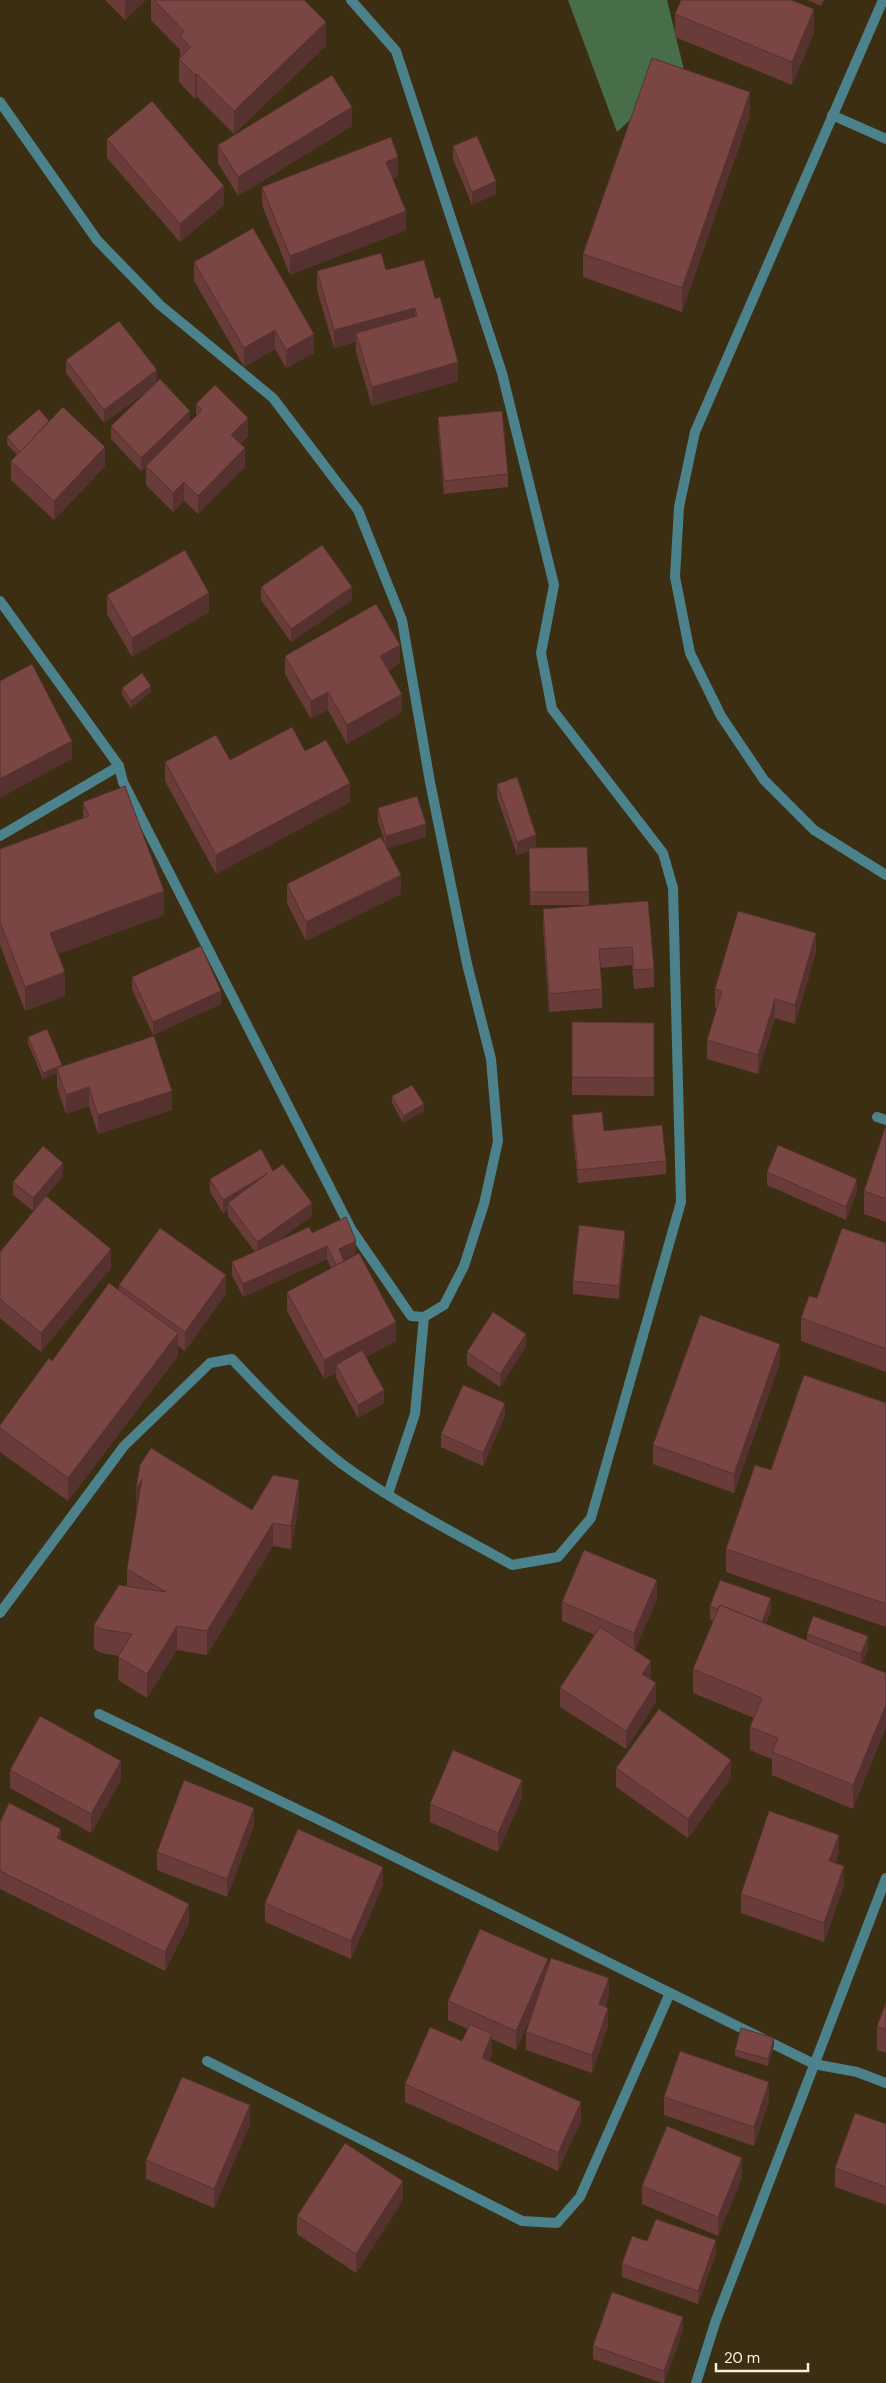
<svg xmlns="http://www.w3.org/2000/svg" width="886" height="2383" viewBox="0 0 886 2383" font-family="'DM Sans',sans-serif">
<rect width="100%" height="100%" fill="#3b2e12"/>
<polygon fill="#476e49" points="568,0 667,0 684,70 617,132"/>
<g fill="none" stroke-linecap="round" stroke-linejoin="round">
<g stroke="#4c828c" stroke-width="10">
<polyline points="832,115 886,139"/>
<polyline points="0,836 119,766"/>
<polyline points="814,2064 857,2072 886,2083"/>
</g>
<g stroke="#4c828c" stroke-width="10">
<polyline points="883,0 695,432 679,507 675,577 690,653 721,716 764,780 814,830 886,875"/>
<polyline points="0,102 97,240 160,305 273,398 358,510 402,620 430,782 467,964 491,1059 498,1141 484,1204 464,1266 444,1305 424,1317 411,1316 351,1229 123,782 119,766 0,601"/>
<polyline points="877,1117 886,1120"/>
<polyline points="388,1494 415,1414 424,1317"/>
<path d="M0 1613 124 1446 210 1363 232 1359C266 1395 302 1433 342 1464 395 1503 455 1533 512 1565L558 1557 591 1518 681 1202 673 888 663 853 552 709 541 653 554 585 502 373 396 51 351 0"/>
<polyline points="99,1714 332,1826 814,2064"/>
<polyline points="207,2061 522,2221 557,2223 580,2197 670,1993"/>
<polyline points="696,2383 716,2320 886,1878"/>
</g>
</g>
<g fill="#693c3a">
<polygon points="105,0 146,0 125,20"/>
<polygon points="151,0 304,0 326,46 234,134 197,97 195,99 179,82 179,59 180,58 180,50 151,20"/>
<polygon points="807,0 824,0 821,6"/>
<polygon points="675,14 814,33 792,85 675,37"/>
<polygon points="750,115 682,312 583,277 583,254"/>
<polygon points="352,126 238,196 218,163 218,145"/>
<polygon points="107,139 224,205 180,242 107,158"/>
<polygon points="453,146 496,194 472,205 453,159"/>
<polygon points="398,176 393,178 406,230 290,275 262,205 262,187"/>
<polygon points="194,262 314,353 286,368 275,349 244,367 194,281"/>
<polygon points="386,270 435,299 458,381 372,406 356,352 356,342 334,348 317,290 317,271"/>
<polygon points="66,360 157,382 190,422 196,417 196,404 248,436 240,444 245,467 198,514 184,501 173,512 146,485 146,466 147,466 141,471 111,439 111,426 150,389 104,423 66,373"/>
<polygon points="438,417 508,474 508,487 444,494 438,430"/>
<polygon points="49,421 105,466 54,520 11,480 11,461 17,455 7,444 7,437"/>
<polygon points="261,587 352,600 291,642 261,600"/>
<polygon points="107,595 209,612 132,657 107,614"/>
<polygon points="285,656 400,663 389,670 402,712 347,744 328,710 311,719 285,674"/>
<polygon points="122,688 151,692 131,708 122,695"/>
<polygon points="305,751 350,802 216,874 165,781 165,762 230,760"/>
<polygon points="497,784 536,848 589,892 589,905 530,905 529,851 517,855 497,797"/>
<polygon points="83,802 164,915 58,954 65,996 25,1011 0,945 0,849 83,818"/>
<polygon points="378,808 426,837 387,848 401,894 306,941 287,903 287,884 385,843 378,821"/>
<polygon points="648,901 654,969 654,987 634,989 632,965 600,968 602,989 602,1008 549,1012 543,928 543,909"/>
<polygon points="816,952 795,1024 775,1018 758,1074 707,1059 707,1040 717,1008 715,1008 715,989"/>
<polygon points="132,977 221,1004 153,1035 132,989"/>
<polygon points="572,1022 654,1023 654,1096 572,1095"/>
<polygon points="28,1037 62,1067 172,1110 98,1134 89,1106 66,1114 57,1087 57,1073 43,1079 28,1043"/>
<polygon points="392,1096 424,1111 403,1123 392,1103"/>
<polygon points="572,1115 666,1161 666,1174 578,1183 572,1128"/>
<polygon points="886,1125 886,1222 864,1214 864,1191"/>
<polygon points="273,1171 312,1216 276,1242 312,1233 356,1254 344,1259 396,1341 366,1357 384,1403 358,1418 336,1378 336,1373 324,1379 287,1311 287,1292 331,1268 327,1259 243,1297 232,1275 232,1262 255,1252 228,1216 228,1210 223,1213 210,1192 210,1179"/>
<polygon points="767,1172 857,1192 846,1220 767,1185"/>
<polygon points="63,1176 33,1211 13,1195 13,1182"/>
<polygon points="886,1243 886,1372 801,1341 801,1318 817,1298"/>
<polygon points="625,1244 619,1299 573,1294 573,1281"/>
<polygon points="0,1252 111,1268 41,1352 0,1318"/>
<polygon points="119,1285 226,1294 185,1351 178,1346 178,1356 68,1501 0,1452 0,1425 52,1361 119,1290"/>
<polygon points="526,1347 500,1387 467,1365 467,1352"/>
<polygon points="780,1363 734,1493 653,1464 653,1445"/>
<polygon points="886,1403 886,1627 726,1572 726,1549 771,1470"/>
<polygon points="505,1416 483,1466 441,1447 441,1434"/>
<polygon points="136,1489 252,1510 299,1503 291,1549 273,1546 207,1655 177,1650 147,1698 118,1680 119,1656 101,1653 94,1649 94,1625 127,1586 127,1569 137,1511 136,1512"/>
<polygon points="657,1599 635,1650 651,1679 656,1702 626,1749 560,1707 560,1688 595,1635 562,1621 562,1602"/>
<polygon points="710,1606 771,1611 766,1624 807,1641 807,1634 868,1649 862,1664 853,1809 772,1775 772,1759 750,1750 750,1727 754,1718 693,1693 693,1669 713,1621 710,1619"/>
<polygon points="616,1768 731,1778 688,1838 616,1787"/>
<polygon points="10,1770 121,1780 91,1833 10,1788"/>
<polygon points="522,1798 498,1852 430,1822 430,1804"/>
<polygon points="0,1822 61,1840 189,1923 165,1971 0,1889"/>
<polygon points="254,1826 227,1897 157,1870 157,1852"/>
<polygon points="839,1854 835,1863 844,1885 824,1942 741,1913 741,1894"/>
<polygon points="383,1885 351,1959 265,1922 265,1903"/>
<polygon points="548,1967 609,1996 605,2006 608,2026 592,2073 526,2050 526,2032 531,2016 516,2050 492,2039 492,2053 489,2061 581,2121 558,2171 405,2102 405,2084 462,2041 468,2029 448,2020 448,2001"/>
<polygon points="886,2003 886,2053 877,2050 877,2026"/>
<polygon points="774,2045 768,2066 735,2056 735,2050"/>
<polygon points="664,2097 769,2101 754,2146 664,2115"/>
<polygon points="250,2124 214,2208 146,2179 146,2160"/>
<polygon points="886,2124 886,2205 835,2187 835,2168"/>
<polygon points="742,2177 718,2236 642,2204 642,2186"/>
<polygon points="403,2200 356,2273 297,2234 297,2216"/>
<polygon points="647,2241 716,2253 698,2304 622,2277 622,2264"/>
<polygon points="683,2330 664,2383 662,2383 593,2359 593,2346"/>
</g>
<g fill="#55312f">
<polygon points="127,0 146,0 125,20 125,2"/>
<polygon points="814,9 814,33 792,85 792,62"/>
<polygon points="326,22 326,46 234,134 234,111"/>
<polygon points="197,74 197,97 195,99 195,75"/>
<polygon points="750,92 750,115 682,312 682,288"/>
<polygon points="352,107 352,126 238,196 238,177"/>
<polygon points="398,157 398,176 386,181 386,162"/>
<polygon points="496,181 496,194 472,205 472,192"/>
<polygon points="224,186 224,205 180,242 180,224"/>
<polygon points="406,211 406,230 290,275 290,256"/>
<polygon points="415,308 415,326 356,333 356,342 334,348 334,330"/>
<polygon points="275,330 275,349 244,367 244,348"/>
<polygon points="314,334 314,353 286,368 286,350"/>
<polygon points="458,362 458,381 372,406 372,387"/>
<polygon points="157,370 157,383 104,423 104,410"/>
<polygon points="190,411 190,424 141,471 141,458"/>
<polygon points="248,418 248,436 231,454 231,435"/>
<polygon points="105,447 105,466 54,520 54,501"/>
<polygon points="245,448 245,467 198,514 198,496"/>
<polygon points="184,482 184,501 173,512 173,493"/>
<polygon points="352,587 352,600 291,642 291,629"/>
<polygon points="209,593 209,612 132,657 132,638"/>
<polygon points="400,645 400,663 380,674 380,656"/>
<polygon points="151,686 151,692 131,708 131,701"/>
<polygon points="328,692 328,710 311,719 311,701"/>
<polygon points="402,694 402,712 347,744 347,725"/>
<polygon points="72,741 72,759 0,798 0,779"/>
<polygon points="350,783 350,802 216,874 216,855"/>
<polygon points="426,824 426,837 386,849 386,836"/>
<polygon points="536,835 536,848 517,855 517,842"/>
<polygon points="401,875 401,894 306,941 306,922"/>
<polygon points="164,891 164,915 50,957 50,933"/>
<polygon points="816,933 816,952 795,1024 795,1005"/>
<polygon points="65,972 65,996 25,1011 25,987"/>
<polygon points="221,991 221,1004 153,1035 153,1022"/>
<polygon points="775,999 775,1018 758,1074 758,1055"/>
<polygon points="62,1065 62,1071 57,1068 57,1073 43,1079 43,1073"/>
<polygon points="89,1087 89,1106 66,1114 66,1095"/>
<polygon points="172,1091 172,1110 98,1134 98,1115"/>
<polygon points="424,1104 424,1111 403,1123 403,1116"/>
<polygon points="63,1163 63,1176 33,1211 33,1198"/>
<polygon points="268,1173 228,1203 228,1210 223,1213 223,1200"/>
<polygon points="857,1179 857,1192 846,1220 846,1207"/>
<polygon points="312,1203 312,1216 257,1255 257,1242"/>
<polygon points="625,1231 625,1244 619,1299 619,1286"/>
<polygon points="356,1241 356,1254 339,1262 339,1249"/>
<polygon points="327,1246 327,1259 243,1297 243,1284"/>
<polygon points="111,1249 111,1268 41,1352 41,1333"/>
<polygon points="226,1275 226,1294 185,1351 185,1332"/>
<polygon points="396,1322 396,1341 339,1371 336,1365 336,1373 324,1379 324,1360"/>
<polygon points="178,1333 178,1356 68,1501 68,1478"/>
<polygon points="526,1334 526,1347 500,1387 500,1374"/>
<polygon points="780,1344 780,1363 734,1493 734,1474"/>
<polygon points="384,1390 384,1403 358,1418 358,1405"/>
<polygon points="505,1403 505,1416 483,1466 483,1453"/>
<polygon points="142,1479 142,1503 136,1512 136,1489"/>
<polygon points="299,1480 299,1503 291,1549 291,1526"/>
<polygon points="273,1523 273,1546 207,1655 207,1631"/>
<polygon points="657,1580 657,1599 634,1652 634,1633"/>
<polygon points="771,1598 771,1611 761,1638 761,1625"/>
<polygon points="177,1626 177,1650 147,1698 147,1674"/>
<polygon points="868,1636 868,1649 861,1667 861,1654"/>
<polygon points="651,1661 651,1679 642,1674"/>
<polygon points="656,1683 656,1702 626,1749 626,1731"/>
<polygon points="886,1705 886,1728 853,1809 853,1785"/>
<polygon points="731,1760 731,1778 688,1838 688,1819"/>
<polygon points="121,1761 121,1780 91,1833 91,1814"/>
<polygon points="522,1780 522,1798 498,1852 498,1833"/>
<polygon points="254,1808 254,1826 227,1897 227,1879"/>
<polygon points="61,1829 61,1848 57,1838"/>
<polygon points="839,1835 839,1854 829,1880 829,1861"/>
<polygon points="844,1866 844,1885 824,1942 824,1923"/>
<polygon points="383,1867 383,1885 351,1959 351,1941"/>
<polygon points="189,1904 189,1923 165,1971 165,1952"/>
<polygon points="548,1959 548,1978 516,2050 516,2031"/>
<polygon points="609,1978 609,1996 599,2023 599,2004"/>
<polygon points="608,2008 608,2026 592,2073 592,2055"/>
<polygon points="492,2034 492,2053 482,2076 482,2058"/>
<polygon points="774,2038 774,2045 768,2066 768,2059"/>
<polygon points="769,2082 769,2101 754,2146 754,2127"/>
<polygon points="581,2102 581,2121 558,2171 558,2153"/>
<polygon points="250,2105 250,2124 214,2208 214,2189"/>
<polygon points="742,2158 742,2177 718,2236 718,2217"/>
<polygon points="403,2181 403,2200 356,2273 356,2254"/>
<polygon points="716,2240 716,2253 698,2304 698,2291"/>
<polygon points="683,2317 683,2330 664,2383 664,2371"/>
</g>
<g fill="#7a4643" stroke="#55312f">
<polygon points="154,0 304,0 326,22 234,111 197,74 195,75 179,59 191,47 180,36 184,31"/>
<polygon points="681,0 791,0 814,9 792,62 675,14"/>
<polygon points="652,58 750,92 682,288 583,254"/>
<polygon points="332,75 352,107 238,177 218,145"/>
<polygon points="152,101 224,186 180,224 107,139"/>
<polygon points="477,136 496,181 472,192 453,146"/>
<polygon points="391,137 398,157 386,162 406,211 290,256 262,187"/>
<polygon points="253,228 314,334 286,350 275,330 244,348 194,262"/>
<polygon points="381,253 386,270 424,260 435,299 440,297 458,362 372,387 356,333 417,316 415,308 334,330 317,271"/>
<polygon points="119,321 157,370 104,410 66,360"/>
<polygon points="160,379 190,411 141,458 111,426"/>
<polygon points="215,385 248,418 231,435 245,448 198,496 184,482 173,493 146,466 202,410 196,404"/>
<polygon points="63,407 105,447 54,501 11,461"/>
<polygon points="39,409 49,421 20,452 7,437"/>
<polygon points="502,411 508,474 444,481 438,417"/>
<polygon points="322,545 352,587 291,629 261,587"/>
<polygon points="185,550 209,593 132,638 107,595"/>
<polygon points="376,604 400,645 380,656 402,694 347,725 328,692 311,701 285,656"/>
<polygon points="32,664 72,741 0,779 0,681"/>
<polygon points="142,673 151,686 131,701 122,688"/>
<polygon points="292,727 305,751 326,740 350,783 216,855 165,762 216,735 230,760"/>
<polygon points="517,777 536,835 517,842 497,784"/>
<polygon points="125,786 164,891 50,933 65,972 25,987 0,922 0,849 89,816 83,802"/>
<polygon points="417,796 426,824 386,836 378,808"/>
<polygon points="381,837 401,875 306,922 287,884"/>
<polygon points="587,847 589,892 530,892 529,848"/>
<polygon points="648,901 654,969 634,970 632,947 599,949 602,989 549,994 543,909"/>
<polygon points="738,911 816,933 795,1005 775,999 758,1055 707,1040 722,991 715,989"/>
<polygon points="201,946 221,991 153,1022 132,977"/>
<polygon points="572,1022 654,1023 654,1078 572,1077"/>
<polygon points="47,1029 62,1065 43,1073 28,1037"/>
<polygon points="154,1036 172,1091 98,1115 89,1087 66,1095 57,1068"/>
<polygon points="412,1085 424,1104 403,1116 392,1096"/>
<polygon points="602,1112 604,1131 662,1125 666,1161 578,1170 572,1115"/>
<polygon points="886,1125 886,1199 864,1191"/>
<polygon points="778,1145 857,1179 846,1207 767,1172"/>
<polygon points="43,1146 63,1163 33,1198 13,1182"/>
<polygon points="261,1149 273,1171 283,1164 312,1203 257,1242 228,1203 268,1173 223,1200 210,1179"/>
<polygon points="46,1196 111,1249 41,1333 0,1299 0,1252"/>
<polygon points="346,1217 356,1241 339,1249 344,1261 336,1265 327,1246 243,1284 232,1262 309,1227 312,1233"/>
<polygon points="579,1225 625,1231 619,1286 573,1281"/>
<polygon points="160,1228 226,1275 185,1332 119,1285"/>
<polygon points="842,1228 886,1243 886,1349 801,1318 809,1296 817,1298"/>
<polygon points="359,1253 396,1322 324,1360 287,1292"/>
<polygon points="109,1283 178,1333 68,1478 0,1428 0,1425 49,1358 52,1361"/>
<polygon points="493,1312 526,1334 500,1374 467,1352"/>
<polygon points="700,1315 780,1344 734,1474 653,1445"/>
<polygon points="362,1350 384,1390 358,1405 336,1365"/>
<polygon points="804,1375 886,1403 886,1604 726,1549 755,1465 771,1470"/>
<polygon points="463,1385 505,1403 483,1453 441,1434"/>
<polygon points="151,1448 252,1510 273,1475 299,1480 291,1526 273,1523 207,1631 177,1626 147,1674 118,1657 132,1634 101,1629 94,1625 119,1585 166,1592 127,1569 142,1479 136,1489 140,1465"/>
<polygon points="584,1550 657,1580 634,1633 562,1602"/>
<polygon points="720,1580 771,1598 762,1622 720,1605 718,1609 710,1606"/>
<polygon points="720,1605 886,1673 886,1705 853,1785 772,1752 778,1738 750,1727 762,1698 693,1669"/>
<polygon points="813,1616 868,1636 861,1654 807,1634"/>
<polygon points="600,1627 651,1661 642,1674 656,1683 626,1731 560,1688"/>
<polygon points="659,1709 731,1760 688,1819 616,1768"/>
<polygon points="40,1716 121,1761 91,1814 10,1770"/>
<polygon points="453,1750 522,1780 498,1833 430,1804"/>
<polygon points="184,1780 254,1808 227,1879 157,1852"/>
<polygon points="9,1803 61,1829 57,1838 189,1904 165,1952 0,1871 0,1822"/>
<polygon points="769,1811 839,1835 829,1861 844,1866 824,1923 741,1894"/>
<polygon points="298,1829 383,1867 351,1941 265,1903"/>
<polygon points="480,1929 548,1959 516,2031 448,2001"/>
<polygon points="551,1958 609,1978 599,2004 608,2008 592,2055 526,2032"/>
<polygon points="886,2003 886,2030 877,2026"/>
<polygon points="470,2024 492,2034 482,2058 581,2102 558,2153 405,2084 430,2027 462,2041"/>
<polygon points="741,2028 774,2038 768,2059 735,2050"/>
<polygon points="680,2051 769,2082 754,2127 664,2097"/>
<polygon points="182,2077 250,2105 214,2189 146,2160"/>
<polygon points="855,2113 886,2124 886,2187 835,2168"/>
<polygon points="667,2126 742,2158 718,2217 642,2186"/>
<polygon points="345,2143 403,2181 356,2254 297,2216"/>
<polygon points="656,2219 716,2240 698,2291 622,2264 632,2236 647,2241"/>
<polygon points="612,2292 683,2317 664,2371 593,2346"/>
</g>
<path d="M716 2363v8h92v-8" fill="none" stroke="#f9f1e0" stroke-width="2.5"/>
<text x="724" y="2363" font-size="15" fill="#f9f1e0" stroke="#3b2e12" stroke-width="4" paint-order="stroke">20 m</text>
</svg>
